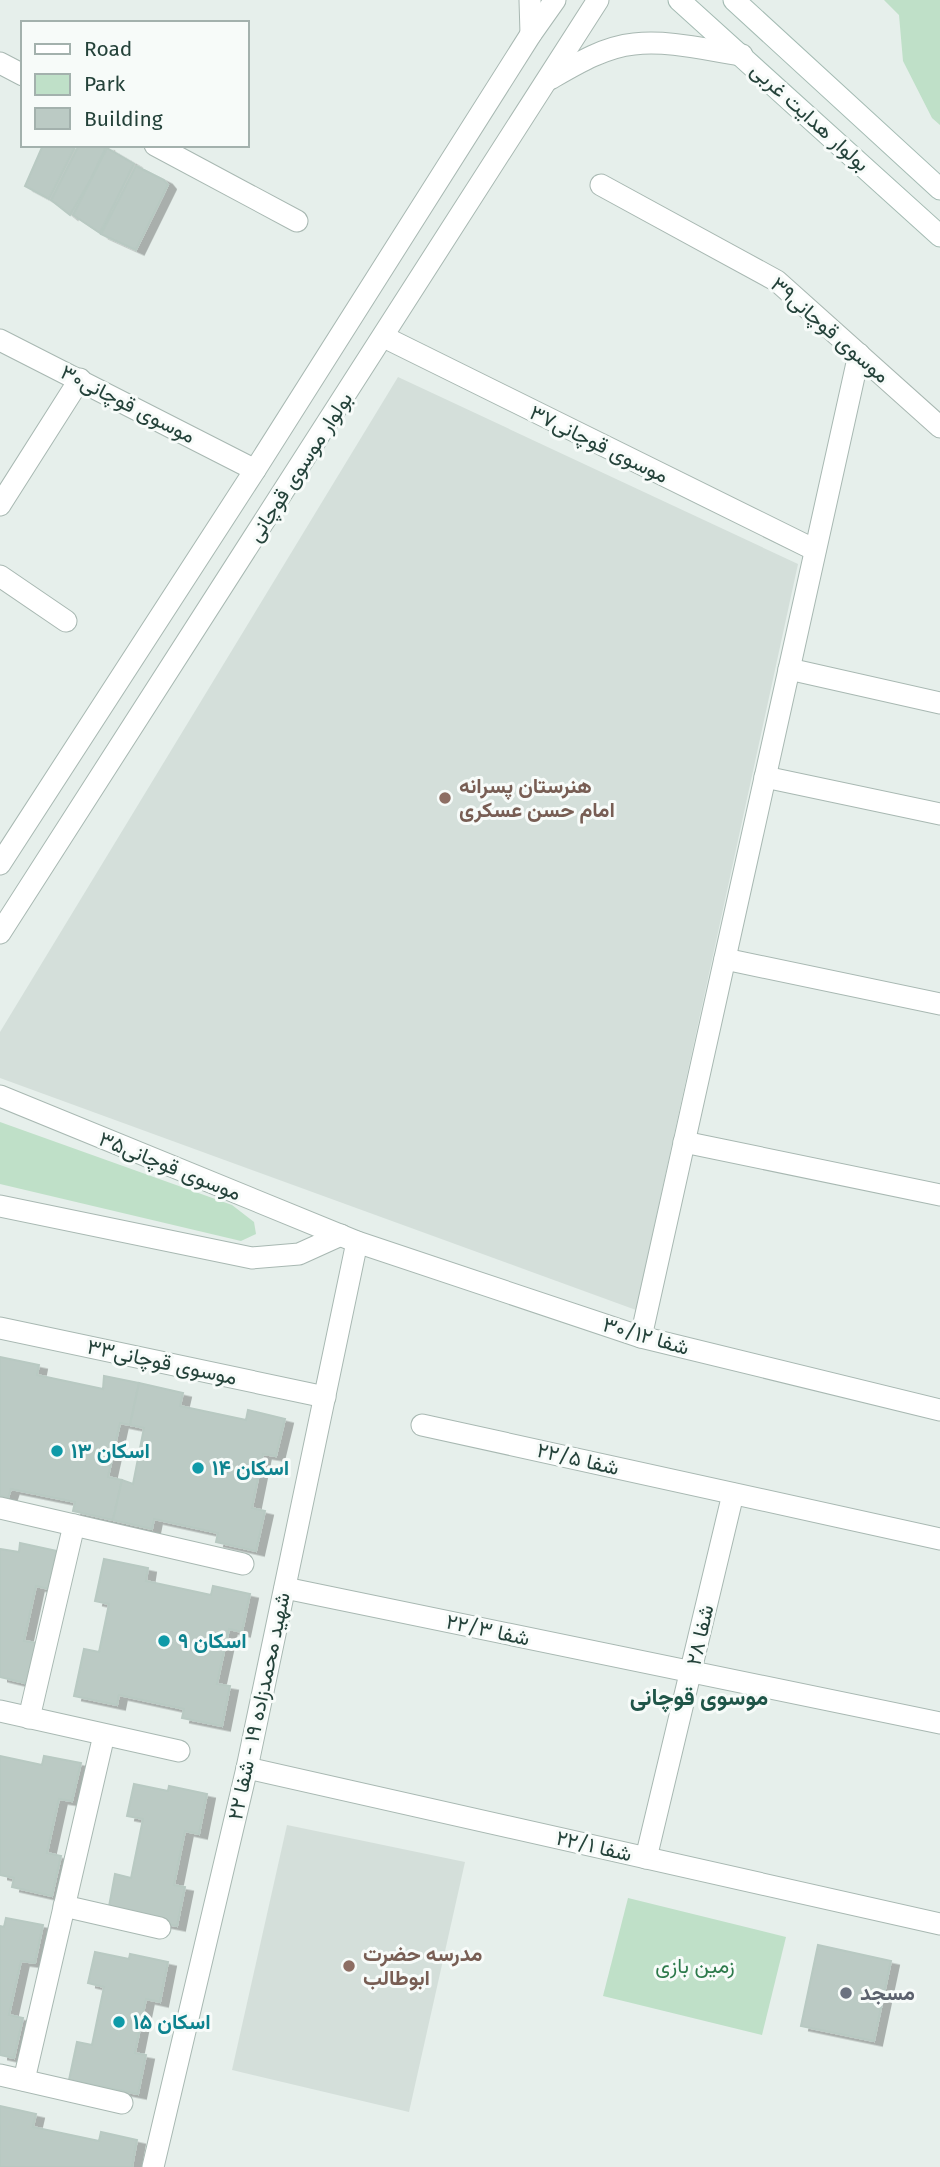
<svg xmlns="http://www.w3.org/2000/svg" width="940" height="2167" viewBox="0 0 940 2167" font-family="'Fira Sans',Vazirmatn,sans-serif">
<defs>
<filter id="shadow"><feDropShadow dx="8" dy="4.5" stdDeviation="0" flood-color="#0004"/></filter>
</defs>
<rect width="100%" height="100%" fill="#e6efeb"/>
<g fill="#d4dfda">
<polygon points="398,377 798,564 636,1310 0,1078 0,1032"/>
<polygon points="287,1825 465,1862 409,2112 232,2070"/>
</g>
<g fill="#bfe0c8">
<polygon points="884,0 940,0 940,125 932,118 903,61 899,15"/>
<polygon points="0,1122 232,1205 254,1222 256,1234 241,1241 0,1184"/>
<polygon points="628,1898 786,1937 762,2035 603,1996"/>
</g>
<g fill="#bbcac4" stroke="#b8c9c2" stroke-width="2" filter="url(#shadow)">
<polygon points="43,145 76,145 49,199 25,186"/>
<polygon points="79,145 106,147 91,179 70,215 51,200"/>
<polygon points="107,148 134,164 100,233 73,215"/>
<polygon points="136,166 164,180 168,185 136,250 101,234"/>
<polygon points="0,1357 39,1365 37,1375 103,1389 104,1376 139,1383 130,1425 120,1423 108,1477 122,1480 113,1520 73,1511 75,1502 11,1489 8,1498 0,1496"/>
<polygon points="139,1383 183,1393 180,1406 246,1420 248,1410 285,1419 276,1456 263,1454 252,1508 265,1511 256,1551 216,1542 218,1533 154,1519 152,1529 113,1520 122,1480 133,1484 144,1428 130,1425"/>
<polygon points="20,1543 57,1551 49,1589 36,1586 24,1641 38,1643 29,1684 0,1677 0,1549 19,1552"/>
<polygon points="104,1559 148,1568 146,1581 211,1595 213,1586 250,1594 242,1632 229,1629 217,1684 230,1686 222,1726 182,1718 184,1709 119,1695 117,1705 74,1696 84,1649 99,1652 109,1604 95,1601"/>
<polygon points="0,1756 42,1765 44,1756 81,1763 72,1801 59,1799 47,1853 61,1856 52,1896 12,1887 14,1878 0,1875"/>
<polygon points="134,1784 168,1791 169,1786 207,1794 199,1834 185,1831 174,1885 185,1887 177,1926 108,1912 115,1874 131,1878 143,1819 127,1816"/>
<polygon points="6,1918 43,1925 35,1963 21,1961 9,2015 23,2018 14,2058 0,2055 0,1926 4,1927"/>
<polygon points="818,1945 891,1961 874,2041 801,2026"/>
<polygon points="95,1952 129,1959 130,1954 168,1962 160,2002 146,1999 135,2053 146,2055 138,2094 69,2080 77,2042 92,2045 104,1987 88,1983"/>
<polygon points="0,2106 36,2114 33,2127 99,2141 101,2132 137,2140 132,2167 0,2167"/>
</g>
<g fill="none" stroke-linecap="round" stroke-linejoin="round">
<g stroke="#a8b8b2" stroke-width="23">
<g id="minor">
<polyline points="0,63 23,75"/>
<polyline points="155,145 297,221"/>
<polyline points="601,185 777,281 940,427"/>
<polyline points="384,337 815,550"/>
<polyline points="0,340 255,470"/>
<polyline points="0,505 80,379"/>
<polyline points="0,576 66,621"/>
<polyline points="789,669 940,703"/>
<polyline points="765,777 940,814"/>
<polyline points="725,959 940,1004"/>
<polyline points="684,1142 940,1195"/>
<polyline points="0,1206 252,1258 299,1254 341,1235"/>
<polyline points="0,1328 325,1397"/>
<polyline points="641,1337 859,354"/>
<polyline points="422,1425 940,1539"/>
<polyline points="0,1508 243,1564"/>
<polyline points="285,1588 940,1723"/>
<polyline points="0,1711 179,1751"/>
<polyline points="29,1718 74,1525"/>
<polyline points="247,1768 940,1924"/>
<polyline points="646,1858 733,1494"/>
<polyline points="64,1906 160,1928"/>
<polyline points="0,2075 122,2103"/>
<polyline points="24,2080 104,1735"/>
<polyline points="153,2167 247,1768 357,1242"/>
</g>
</g>
<g stroke="#a8b8b2" stroke-width="23">
<g id="tertiary">
<polyline points="530,0 531,34"/>
<path d="M550 79C576 64 604 47 634 44 669 40 707 50 742 55"/>
<polyline points="0,864 255,470 531,34 555,0"/>
<polyline points="0,933 598,0"/>
<polyline points="0,1096 357,1242 641,1337 940,1410"/>
</g>
</g>
<g stroke="#a4bbb3" stroke-width="23">
<g id="secondary">
<polyline points="679,0 940,236"/>
<polyline points="734,0 940,189"/>
</g>
</g>
<use href="#minor" stroke="#fff" stroke-width="21"/>
<use href="#tertiary" stroke="#fff" stroke-width="21"/>
<use href="#secondary" stroke="#fff" stroke-width="21"/>
</g>
<g fill="#8d6e63" stroke="#f7fbf9" stroke-width="2.5">
<circle cx="445" cy="798" r="7"/>
<circle cx="349" cy="1966" r="7"/>
</g>
<g fill="#0f9aa8" stroke="#f7fbf9" stroke-width="2.5">
<circle cx="57" cy="1451" r="7"/>
<circle cx="198" cy="1468" r="7"/>
<circle cx="164" cy="1641" r="7"/>
<circle cx="119" cy="2022" r="7"/>
</g>
<circle fill="#6b7280" stroke="#f7fbf9" stroke-width="2.5" cx="846" cy="1993" r="7"/>
<g text-anchor="middle" stroke-width="6" stroke-linejoin="round" paint-order="stroke">
<g font-size="21" fill="#24423a" stroke="#f7fbf9">
<text transform="translate(810 117) rotate(42)" y="7">بولوار هدایت غربی</text>
<text transform="translate(830 330) rotate(41)" y="7">موسوی قوچانی۳۹</text>
<text transform="translate(128 404) rotate(27)" y="7">موسوی قوچانی۳۰</text>
<text transform="translate(599 444) rotate(26)" y="7">موسوی قوچانی۳۷</text>
<text transform="translate(300 467) rotate(-57)" y="7">بولوار موسوی قوچانی</text>
<text transform="translate(170 1166) rotate(22)" y="7">موسوی قوچانی۳۵</text>
<text transform="translate(646 1336) rotate(16)" y="7">شفا ۳۰/۱۲</text>
<text transform="translate(162 1362) rotate(12)" y="7">موسوی قوچانی۳۳</text>
<text transform="translate(578 1459) rotate(13)" y="7">شفا ۲۲/۵</text>
<text transform="translate(488 1630) rotate(12)" y="7">شفا ۲۲/۳</text>
<text transform="translate(700 1635) rotate(-77)" y="7">شفا ۲۸</text>
<text transform="translate(259 1706) rotate(-78)" y="7">شهید محمدزاده ۱۹ - شفا ۲۲</text>
<text transform="translate(594 1846) rotate(13)" y="7">۲۲/۱ شفا</text>
</g>
<g font-size="21" font-weight="bold" fill="#785e54" stroke="#f7fbf9" text-anchor="start">
<text x="459" y="793">هنرستان پسرانه<tspan x="459" dy="24">امام حسن عسکری</tspan></text>
<text x="363" y="1961">مدرسه حضرت<tspan x="363" dy="24">ابوطالب</tspan></text>
</g>
<g font-size="21" font-weight="bold" fill="#0d838f" stroke="#f7fbf9" text-anchor="start">
<text x="71" y="1458">اسکان ۱۳</text>
<text x="212" y="1475">اسکان ۱۴</text>
<text x="178" y="1648">اسکان ۹</text>
<text x="133" y="2029">اسکان ۱۵</text>
</g>
<g font-size="21" fill="#2d7a4b" stroke="#f7fbf9">
<text x="695" y="1973">زمین بازی</text>
</g>
<g font-size="21" font-weight="bold" fill="#5b616d" stroke="#f7fbf9" text-anchor="start">
<text x="860" y="2000">مسجد</text>
</g>
<g font-size="23" font-weight="bold" fill="#1f5548" stroke="#f7fbf9">
<text x="699" y="1705">موسوی قوچانی</text>
</g>
</g>
<rect x="21" y="21" width="228" height="126" fill="#f7fbf9" stroke="#a3b1ad" stroke-width="2"/>
<rect x="35" y="44" width="35" height="10" fill="#ffffff" stroke="#a3b1ad" stroke-width="2"/>
<text x="84" y="56" font-size="21" fill="#24423a">Road</text>
<rect x="35" y="74" width="35" height="21" fill="#bfe0c8" stroke="#a3b1ad" stroke-width="2"/>
<text x="84" y="91" font-size="21" fill="#24423a">Park</text>
<rect x="35" y="108" width="35" height="21" fill="#bbcac4" stroke="#a3b1ad" stroke-width="2"/>
<text x="84" y="126" font-size="21" fill="#24423a">Building</text>
</svg>
